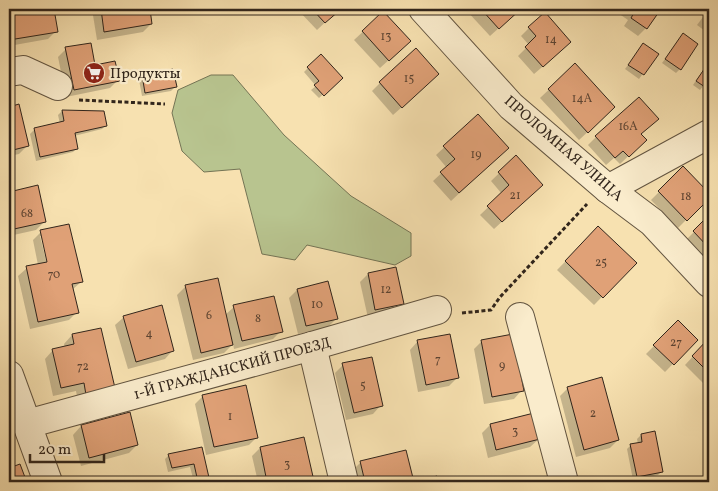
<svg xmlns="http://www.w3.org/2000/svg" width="718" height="491" viewBox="0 0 718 491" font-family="Vollkorn,serif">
<rect width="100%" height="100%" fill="#f7e1b0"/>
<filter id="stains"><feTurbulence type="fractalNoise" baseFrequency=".004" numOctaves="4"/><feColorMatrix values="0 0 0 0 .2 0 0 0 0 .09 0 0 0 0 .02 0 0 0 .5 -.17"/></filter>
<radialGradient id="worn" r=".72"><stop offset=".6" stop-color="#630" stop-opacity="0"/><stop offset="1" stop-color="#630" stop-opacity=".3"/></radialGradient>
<polygon fill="#b8c48f" stroke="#747455" points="211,75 233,75 284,135 351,196 411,233 411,256 395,265 307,245 295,260 262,254 240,169 204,172 182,151 172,113 178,90"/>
<g fill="#0003" fill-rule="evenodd">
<polygon points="9,9 53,9 56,31 48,39 9,46"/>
<polygon points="92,9 148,9 151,24 143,32 97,40"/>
<polygon points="297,9 335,9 337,11 317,30"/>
<polygon points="465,9 520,9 490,36"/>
<polygon points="621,9 659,9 646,28 638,36 624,26 628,20 618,13"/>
<polygon points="709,9 709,34 697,25"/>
<polygon points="383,13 401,49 380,68 354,40"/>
<polygon points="529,28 562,50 534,74 518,56 529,45 521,36"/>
<polygon points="683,35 680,69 676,73 662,63"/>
<polygon points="66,49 118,80 110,88 66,97 58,57"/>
<polygon points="640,49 657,54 639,79 625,69"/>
<polygon points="321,55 341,78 319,98 311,90 316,86 304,72"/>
<polygon points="709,62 709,79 700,90 693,85"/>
<polygon points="575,65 606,115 579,140 540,98"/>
<polygon points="143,76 175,87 171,91 142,96 139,80"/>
<polygon points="430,82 393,115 372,91 380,83"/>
<polygon points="18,106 27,146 19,154 9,156 9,108"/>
<polygon points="62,111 103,112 106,125 102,129 74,136 77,148 73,152 36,161 30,134 34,130 60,124 58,115"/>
<polygon points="478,116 499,156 451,201 433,181 447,168 436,155"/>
<polygon points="640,135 637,148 620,164 614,158 606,165 588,145 596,137"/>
<polygon points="516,157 533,193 494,229 480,215 502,194 491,181"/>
<polygon points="683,168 709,195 709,197 678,228 651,200"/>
<polygon points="37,187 45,221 36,230 9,236 9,193"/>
<polygon points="709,217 709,264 686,240"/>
<polygon points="598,228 635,263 594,305 557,270"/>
<path d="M41 232 81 282 72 290 77 312 69 320 30 329 18 276 27 268 38 265 33 240ZM40 236H43L50 267 48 268Z"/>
<polygon points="368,274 403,304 395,312 368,318 360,282"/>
<polygon points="186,286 225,315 234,307 281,331 273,339 234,349 233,344 224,353 193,360 177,295"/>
<polygon points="297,290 336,319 328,327 298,334 289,298"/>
<polygon points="124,317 173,350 165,359 128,369 115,325"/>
<polygon points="678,322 696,340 665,372 646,354"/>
<polygon points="101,329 114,388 78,402 76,391 53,396 45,359 53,350 65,348 64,344 72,335"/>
<polygon points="709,339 709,388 708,388 685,365"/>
<polygon points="418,341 457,378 449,386 418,392 410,350"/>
<polygon points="482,341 522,390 514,399 484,404 474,349"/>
<polygon points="343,365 381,405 373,414 346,420 335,373"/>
<polygon points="568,388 618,440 610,448 576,457 560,396"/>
<polygon points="203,396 257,437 249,445 206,455 195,404"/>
<polygon points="129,414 137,445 129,453 81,466 73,435 81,426"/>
<polygon points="533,414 539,439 530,447 488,458 482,433 490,425"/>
<polygon points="641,435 662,471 658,475 633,480 627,449 631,445 638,444 637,439"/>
<polygon points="201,448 209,482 194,482 190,467 168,472 165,459 169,455"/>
<polygon points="260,448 312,480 310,482 258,482 252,456"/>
<polygon points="405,452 413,482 356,482 353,470 361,462"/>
</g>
<g fill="#e0a177" stroke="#31251b">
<polygon points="9,9 54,9 58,32 9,40"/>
<polygon points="101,9 150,9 152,24 104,32"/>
<polygon points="312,9 337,9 339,11 325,23"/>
<polygon points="481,9 521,9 499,29"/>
<polygon points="632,9 661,9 647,29 631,18 635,11"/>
<polygon points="383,11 411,41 389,61 362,31"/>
<polygon points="545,12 571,42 543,67 525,47 536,36 528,27"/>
<polygon points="683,33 698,44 681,70 665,59"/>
<polygon points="91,43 95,65 115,61 120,81 74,90 65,47"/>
<polygon points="643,43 659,54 644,75 628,65"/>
<polygon points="416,48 439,74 402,108 379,82"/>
<polygon points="321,54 343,78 324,96 314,85 319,81 307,67"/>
<polygon points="709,62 709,82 705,87 696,81"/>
<polygon points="575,63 615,107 588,133 548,89"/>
<polygon points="173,69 177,87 145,93 142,75"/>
<polygon points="639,97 659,119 641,134 647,140 629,157 623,151 615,158 595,136"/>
<polygon points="19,104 29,146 9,151 9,107"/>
<polygon points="62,110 104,111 107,126 75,133 78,149 40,157 34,128 64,121"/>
<polygon points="478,114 509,148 459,193 440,172 455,159 443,146"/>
<polygon points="516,155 543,185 502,222 487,206 509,185 498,172"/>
<polygon points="683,166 709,193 709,199 687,221 658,191"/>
<polygon points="38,185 46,222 14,229 9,204 9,192"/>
<polygon points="709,215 709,248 693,231"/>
<polygon points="69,224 83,282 72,284 79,313 38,322 26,266 47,262 40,230"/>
<polygon points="598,226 637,263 603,298 565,261"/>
<polygon points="396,267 404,304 375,310 368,273"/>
<polygon points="218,278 233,345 201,353 185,285"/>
<polygon points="328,281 338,319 306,326 297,289"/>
<polygon points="274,296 283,332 242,341 233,305"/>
<polygon points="162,305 174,351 136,362 123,316"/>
<polygon points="678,320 698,340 674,365 653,345"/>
<polygon points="101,328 115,388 86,395 84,383 61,388 52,349 74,344 72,334"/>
<polygon points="450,334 459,378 426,385 417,340"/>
<polygon points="513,334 524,391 492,397 481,340"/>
<polygon points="709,338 709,373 692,356"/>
<polygon points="372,357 383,406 354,413 342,363"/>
<polygon points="602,377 619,440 584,450 567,387"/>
<polygon points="246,385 258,438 214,447 202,395"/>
<polygon points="130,412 138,445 89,458 81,425"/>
<polygon points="534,413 540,439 496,450 490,424"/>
<polygon points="655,431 663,472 637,477 630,444 642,442 641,434"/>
<polygon points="304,437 314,481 267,482 260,447"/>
<polygon points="202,447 210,482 198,482 194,464 172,468 168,454"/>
<polygon points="406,450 414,482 437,476 438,482 365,482 360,461"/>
<polygon points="20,464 26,480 19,482 9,482 9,468"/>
</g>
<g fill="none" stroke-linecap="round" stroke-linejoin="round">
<g stroke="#625440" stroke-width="30">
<g id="minor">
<polyline points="423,9 511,106 608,189 652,222 709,283"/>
<polyline points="9,72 23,70 58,86"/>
<polyline points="608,189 709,134"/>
<polyline points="520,317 564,482"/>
<polyline points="312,346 344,482"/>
<polyline points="9,375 48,482"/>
<polyline points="27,424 312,346 437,310"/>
</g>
</g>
<g stroke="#31251b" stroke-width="3" stroke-dasharray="4 2.5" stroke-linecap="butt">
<polyline points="79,100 165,104"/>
<polyline points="462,313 491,310 500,297 587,204"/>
</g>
<use href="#minor" stroke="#faeccc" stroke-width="28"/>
</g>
<defs>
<g id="supermarket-disc" transform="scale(1.125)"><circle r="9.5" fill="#8f2418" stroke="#faeccc"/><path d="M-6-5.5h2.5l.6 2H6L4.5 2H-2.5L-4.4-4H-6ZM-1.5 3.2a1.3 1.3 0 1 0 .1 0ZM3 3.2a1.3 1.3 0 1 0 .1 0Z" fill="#fff"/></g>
</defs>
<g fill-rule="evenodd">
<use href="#supermarket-disc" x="94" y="73"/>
</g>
<g text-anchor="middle" stroke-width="4.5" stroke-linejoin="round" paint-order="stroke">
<g font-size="12" fill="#5d4432">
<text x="386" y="40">13</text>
<text x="551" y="43">14</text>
<text x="409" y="82">15</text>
<text x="582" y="102">14А</text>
<text x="628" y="130">16А</text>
<text x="476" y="158">19</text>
<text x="515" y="199">21</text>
<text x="686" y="200">18</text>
<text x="27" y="217">68</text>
<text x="601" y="266">25</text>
<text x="54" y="278">70</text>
<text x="386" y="293">12</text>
<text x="317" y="308">10</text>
<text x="209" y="319">6</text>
<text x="258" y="322">8</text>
<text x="149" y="337">4</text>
<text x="676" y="346">27</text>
<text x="438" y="363">7</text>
<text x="502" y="369">9</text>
<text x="83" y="370">72</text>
<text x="363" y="389">5</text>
<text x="593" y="417">2</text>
<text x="230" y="420">1</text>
<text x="515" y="435">3</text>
<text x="287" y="468">3</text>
</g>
<g font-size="15" fill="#31251b" stroke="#faeccc" text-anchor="start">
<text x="110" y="78">Продукты</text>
</g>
<g font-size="15" fill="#31251b" stroke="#faeccc">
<text transform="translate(564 148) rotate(41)" y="5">ПРОЛОМНАЯ УЛИЦА</text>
<text transform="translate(232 368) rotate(-15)" y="5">1-Й ГРАЖДАНСКИЙ ПРОЕЗД</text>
</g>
</g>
<rect width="718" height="491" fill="none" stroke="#f7e1b0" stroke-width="30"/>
<rect x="10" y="10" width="698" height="471" fill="none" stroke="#31251b" stroke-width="2.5"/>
<rect x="15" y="15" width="688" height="461" fill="none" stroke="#31251b"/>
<path d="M30 454v8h74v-8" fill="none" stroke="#31251b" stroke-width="2.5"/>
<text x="38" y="454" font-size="15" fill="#31251b" stroke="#faeccc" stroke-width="4" paint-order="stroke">20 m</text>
<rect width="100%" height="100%" filter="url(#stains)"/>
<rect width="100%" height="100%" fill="url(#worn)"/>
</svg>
